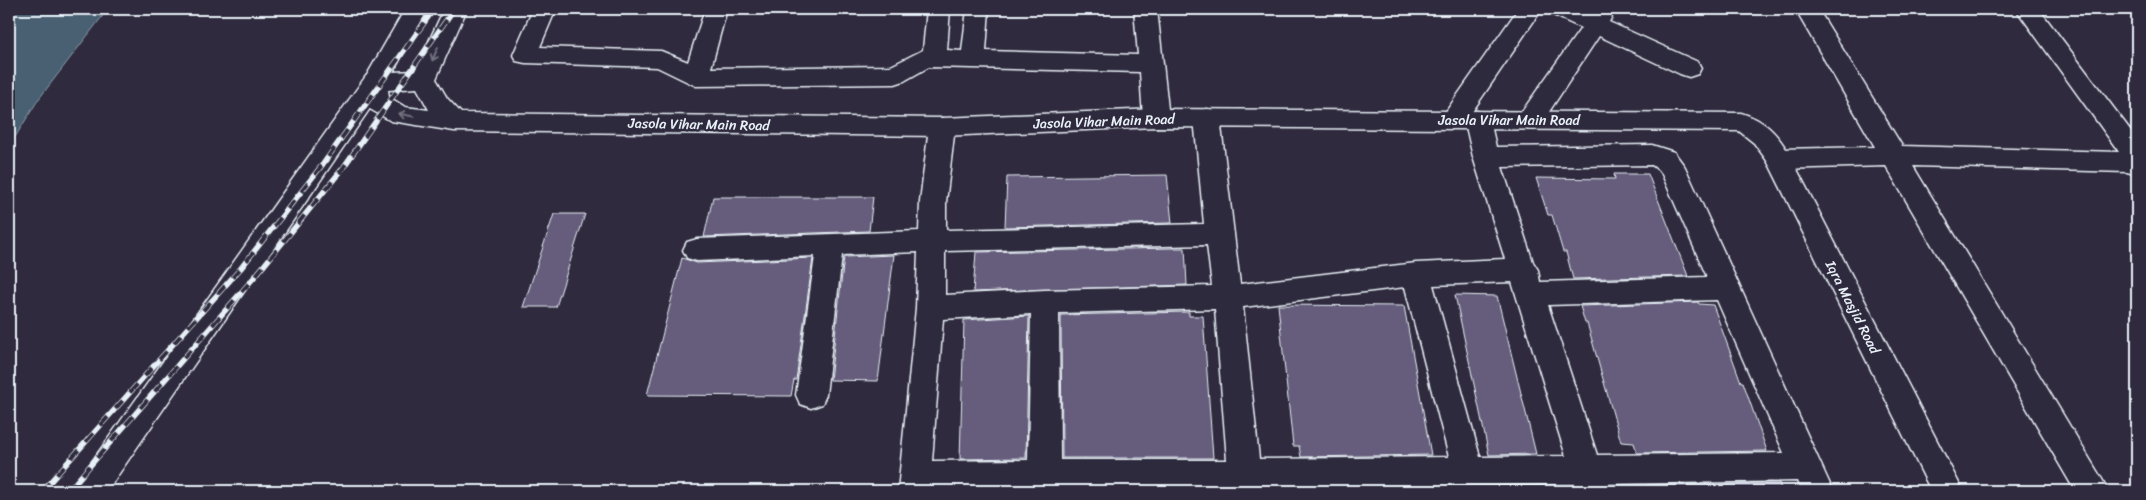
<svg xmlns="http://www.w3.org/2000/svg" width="2146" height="500" viewBox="0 0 2146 500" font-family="Sriracha,sans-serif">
<rect width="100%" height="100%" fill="#2f2a3d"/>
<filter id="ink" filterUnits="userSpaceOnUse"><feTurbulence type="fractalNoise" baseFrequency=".02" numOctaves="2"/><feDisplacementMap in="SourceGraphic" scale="10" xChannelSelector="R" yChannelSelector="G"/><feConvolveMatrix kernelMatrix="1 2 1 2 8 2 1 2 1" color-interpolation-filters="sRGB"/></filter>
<g filter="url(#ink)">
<polygon fill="#496173" stroke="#899ba8" points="9,9 108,9 38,100 9,147"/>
<g fill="#665d7b" stroke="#e8f1f8">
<polygon points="1614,174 1648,174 1688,276 1573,279 1566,252 1563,252 1552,215 1548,215 1536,178 1615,179"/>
<polygon points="1167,175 1172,223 1005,227 1007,177"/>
<polygon points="713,197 873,197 869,231 704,237"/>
<polygon points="554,214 585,214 556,307 523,307"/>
<polygon points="1174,248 1185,248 1187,285 973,292 976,252"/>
<polygon points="894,255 878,381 830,380 844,257"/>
<polygon points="682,258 697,263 813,258 796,380 794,380 791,396 647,395"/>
<polygon points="1455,295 1497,296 1536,454 1489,455"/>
<polygon points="1698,302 1699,304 1713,305 1741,382 1743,382 1767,451 1637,453 1634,443 1621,442 1587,323 1585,323 1580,306"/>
<polygon points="1278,305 1404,306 1431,455 1301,457 1299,446 1293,446"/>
<polygon points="1189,312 1189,316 1203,316 1213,458 1062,458 1061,315"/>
<polygon points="1029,316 1026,458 960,459 964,320"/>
<polygon points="1779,483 1782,491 1649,491 1647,485"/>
<polygon points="1543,486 1545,491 1496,491 1495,487"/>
<polygon points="1437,488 1438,491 1304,491 1304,489"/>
<polygon points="1216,490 1216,491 967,491"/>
</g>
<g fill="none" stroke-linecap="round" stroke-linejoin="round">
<g stroke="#e8f1f8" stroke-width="3">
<g id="minor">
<polygon points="533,9 556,9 540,47 661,51 688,62 705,9 727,9 711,68 891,66 923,50 927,9 950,9 947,50 962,51 967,9 989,9 986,51 1138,55 1134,9 1157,9 1169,118 1165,125 1156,127 1147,125 1143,118 1140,72 929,67 904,81 895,84 696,86 657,67 525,63 516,61 513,55"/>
<path d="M1518 9H1542L1472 112 1477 111 1486 113 1490 120 1496 147 1652 145 1674 152 1685 167 1833 491H1801L1797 481 1607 484 1609 491H1577L1575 484 1262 488V491H1230V488L930 489V491H898L916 308 918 252 842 255 826 395 822 404 811 408 800 404 796 395 815 256 697 261 687 258 683 250 687 242 697 239 919 231 920 202 929 127 933 120 942 118 951 120 955 127 946 202V230L1204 224 1194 118 1198 111 1207 109 1216 111 1220 118 1240 284 1416 263 1505 259 1473 157 1465 122C1459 130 1452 129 1444 127L1440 120ZM1652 165 1661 172 1707 277 1540 282 1538 270 1533 262 1502 167ZM1207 245 1212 286 1045 290 945 295V251ZM1512 282 1566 456 1480 457 1433 285ZM1405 287 1449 457 1259 459 1243 307ZM1717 300 1784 453 1597 455 1548 305ZM1215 309 1227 460H1060L1059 313ZM1031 314 1028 460 932 461 943 319Z"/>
<polygon points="1550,9 1581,9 1591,13 1594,9 1616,9 1609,22 1698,62 1701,68 1698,74 1689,77 1680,74 1599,36 1539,127 1530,129 1521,127 1517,120 1521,113 1581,28 1553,15"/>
<polygon points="1795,9 1818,9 1902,146 2119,152 2016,9 2039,9 2137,139 2137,175 2127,172 1913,166 2103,481 2108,491 2075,491 1886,166 1779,169 1770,166 1766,159 1770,152 1779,149 1875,147"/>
<polygon points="375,73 384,76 387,82 384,88 107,491 73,491 78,481 366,76"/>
</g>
</g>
<g stroke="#e8f1f8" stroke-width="3">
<path id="tertiary" d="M405 9H428L393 72 415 71 444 9H467L436 79 447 98 461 113 942 118 1156 109 1741 113C1764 120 1776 132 1788 152L1963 491H1931L1768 162 1754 143 1739 131 1156 127 942 136 454 131 391 121 368 108 365 102 363 82ZM417 88 429 110 405 107 389 97 388 90Z"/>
</g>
<use href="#minor" fill="#2f2a3d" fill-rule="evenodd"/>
<use href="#tertiary" fill="#2f2a3d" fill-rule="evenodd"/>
<g stroke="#e8f1f8" stroke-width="5.5">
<g id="rail">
<polyline points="42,491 241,268 323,164 434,9"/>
<polyline points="68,491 257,274 343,168 454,9"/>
</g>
</g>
<use href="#rail" stroke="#2f2a3d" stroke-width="4" stroke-dasharray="11" stroke-linecap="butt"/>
</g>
<defs><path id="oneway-shaft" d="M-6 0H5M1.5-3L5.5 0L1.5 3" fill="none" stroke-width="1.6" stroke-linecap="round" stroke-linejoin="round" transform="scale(1.25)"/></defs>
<g stroke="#70707e">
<use href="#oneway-shaft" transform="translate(435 54) rotate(113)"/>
<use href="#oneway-shaft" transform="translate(406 115) rotate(-169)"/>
</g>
</g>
<g text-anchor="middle" stroke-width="4.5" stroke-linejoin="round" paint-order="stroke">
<g font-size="14" fill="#e8f1f8" stroke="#2f2a3d">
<text x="1509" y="125">Jasola Vihar Main Road</text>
<text transform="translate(1104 121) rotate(-2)" y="5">Jasola Vihar Main Road</text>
<text transform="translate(699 124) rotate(1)" y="5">Jasola Vihar Main Road</text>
<text transform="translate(1853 307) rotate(63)" y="5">Iqra Masjid Road</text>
</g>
</g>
<rect width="2146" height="500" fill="none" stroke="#2f2a3d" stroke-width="30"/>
<rect x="15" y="15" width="2116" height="470" fill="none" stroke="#e8f1f8" stroke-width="2" filter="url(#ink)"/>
</svg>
